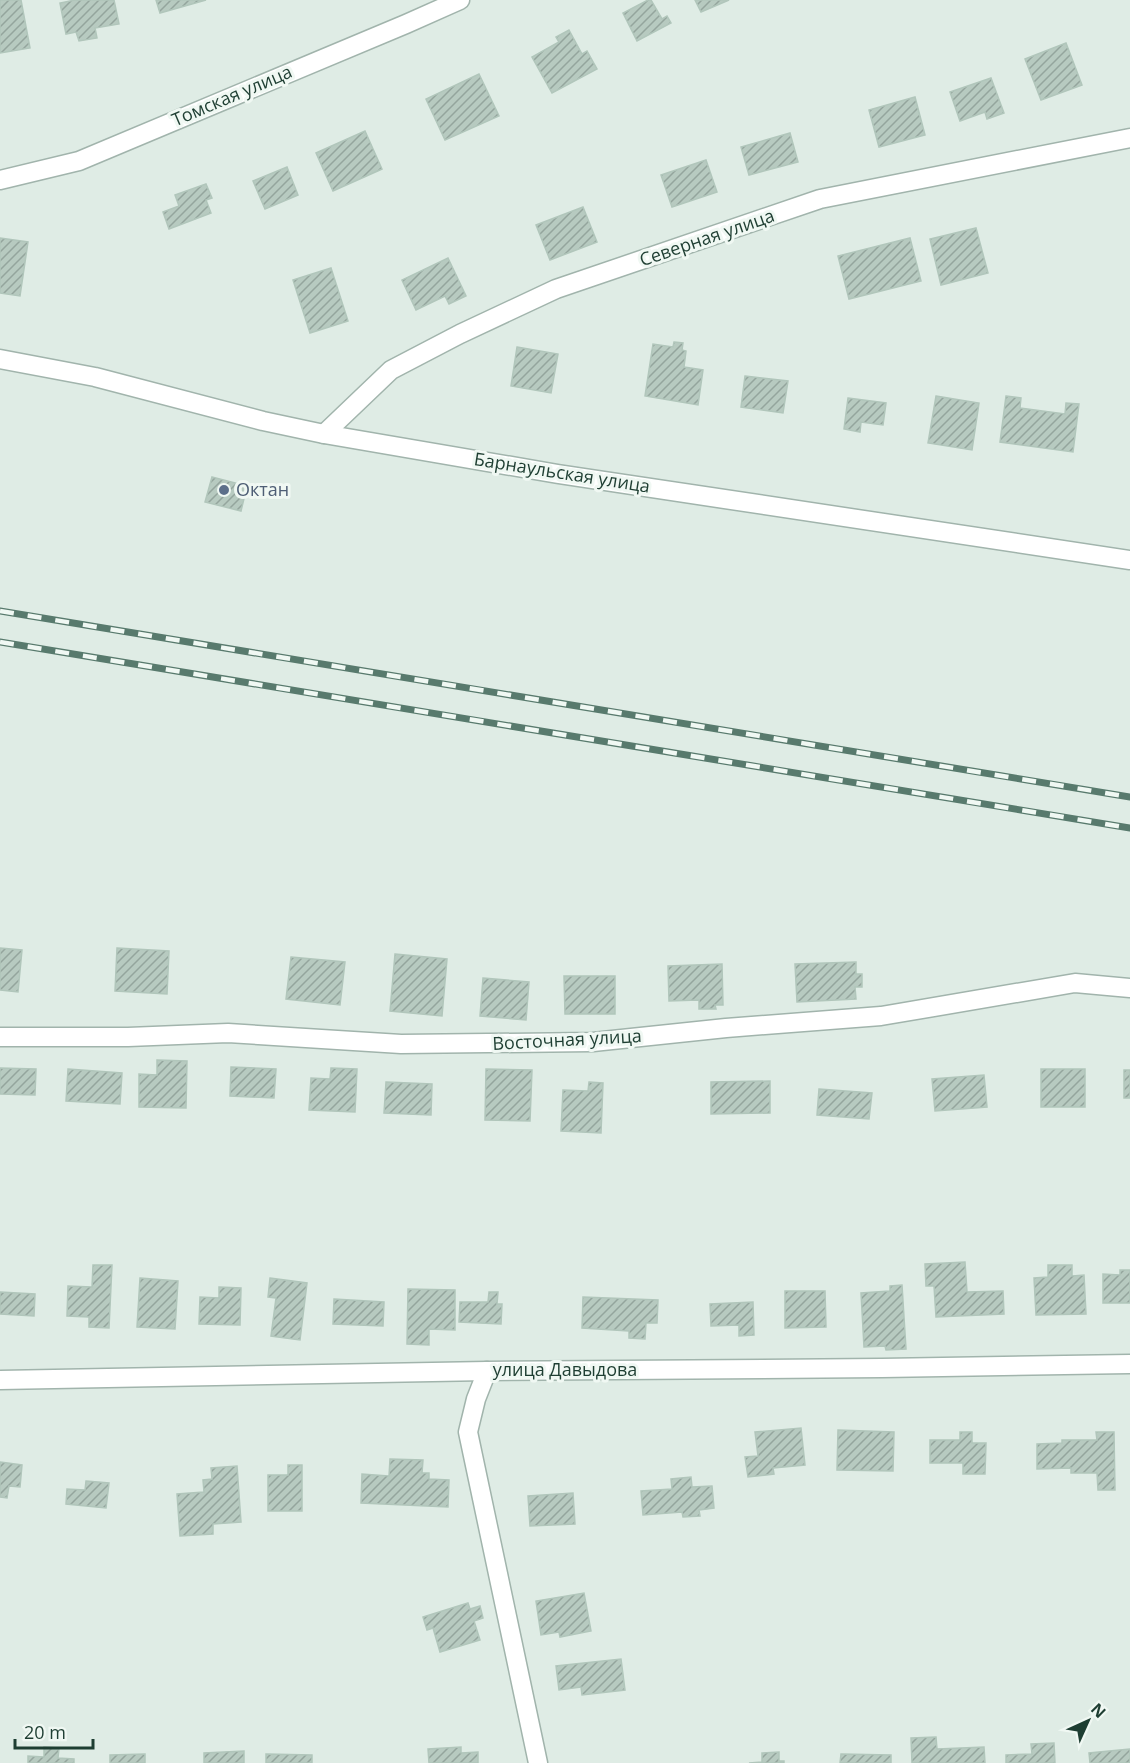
<svg xmlns="http://www.w3.org/2000/svg" width="1130" height="1763" viewBox="0 0 1130 1763" font-family="'Open Sans',sans-serif">
<defs>
<pattern id="building-hatch" width="6" height="6" patternUnits="userSpaceOnUse" patternTransform="scale(1.5)"><rect width="6" height="6" fill="#b7cac0"/><path d="M-1 1l2-2M0 6l6-6M5 7l2-2" fill="none" stroke="#94a59d"/></pattern>
</defs>
<rect width="100%" height="100%" fill="#dfece5"/>
<g fill="url(#building-hatch)" stroke="#b1c6bb" stroke-width="1.5">
<polygon points="0,0 21,0 30,48 0,53"/>
<polygon points="75,0 114,0 119,24 95,28 97,38 79,41 76,32 66,34 60,3"/>
<polygon points="156,0 206,0 160,13"/>
<polygon points="648,0 651,0 662,19 667,16 671,23 637,41 623,13"/>
<polygon points="695,0 729,0 701,12"/>
<polygon points="569,30 582,54 587,51 597,69 552,93 532,57 559,42 556,37"/>
<polygon points="1066,43 1082,85 1041,100 1025,59"/>
<polygon points="479,74 499,116 445,140 426,99"/>
<polygon points="991,78 1004,113 987,119 985,112 960,121 950,92"/>
<polygon points="915,97 925,135 879,147 869,110"/>
<polygon points="365,131 382,169 333,191 316,153"/>
<polygon points="790,133 798,162 749,175 741,147"/>
<polygon points="706,160 717,192 672,207 661,175"/>
<polygon points="287,167 298,195 265,209 253,181"/>
<polygon points="206,184 212,198 206,200 211,213 169,229 163,212 179,206 175,195"/>
<polygon points="583,207 597,242 550,260 536,225"/>
<polygon points="976,228 988,273 941,285 930,239"/>
<polygon points="0,238 28,242 20,296 0,293"/>
<polygon points="910,238 921,281 849,299 838,256"/>
<polygon points="448,258 466,296 449,304 445,296 416,310 402,280"/>
<polygon points="331,268 348,321 310,333 293,280"/>
<polygon points="674,342 683,343 682,350 686,351 684,367 703,370 698,405 645,396 653,344 673,347"/>
<polygon points="517,347 558,354 551,393 511,386"/>
<polygon points="745,376 788,381 783,413 741,407"/>
<polygon points="936,396 979,403 972,450 928,443"/>
<polygon points="1006,396 1021,398 1020,408 1065,414 1066,403 1079,404 1073,452 1000,442"/>
<polygon points="848,398 886,403 883,425 861,422 860,432 844,429"/>
<polygon points="212,477 247,486 241,511 205,502"/>
<polygon points="0,948 22,950 18,992 0,990"/>
<polygon points="117,948 169,951 167,994 115,991"/>
<polygon points="395,954 447,959 442,1016 390,1011"/>
<polygon points="291,957 345,962 340,1005 286,999"/>
<polygon points="856,962 856,974 862,974 862,987 855,987 856,999 797,1002 795,964"/>
<polygon points="722,964 723,1005 715,1005 716,1009 699,1009 699,1000 669,1001 668,966"/>
<polygon points="564,976 615,976 615,1014 565,1014"/>
<polygon points="483,978 529,982 526,1020 480,1016"/>
<polygon points="157,1060 187,1061 186,1108 139,1107 139,1074 157,1075"/>
<polygon points="231,1067 276,1069 274,1098 230,1096"/>
<polygon points="0,1068 36,1069 35,1095 0,1094"/>
<polygon points="331,1068 357,1069 355,1112 309,1110 311,1078 330,1079"/>
<polygon points="68,1069 122,1073 120,1104 66,1101"/>
<polygon points="486,1069 532,1070 530,1121 485,1120"/>
<rect x="1041" y="1069" width="44" height="38"/>
<rect x="1124" y="1070" width="6" height="28"/>
<polygon points="984,1075 987,1107 935,1111 932,1079"/>
<polygon points="770,1081 770,1113 711,1114 711,1082"/>
<polygon points="386,1082 432,1084 431,1115 384,1113"/>
<polygon points="589,1082 603,1083 601,1133 561,1131 563,1090 588,1091"/>
<polygon points="819,1089 872,1093 869,1119 817,1115"/>
<polygon points="965,1262 967,1292 1003,1291 1004,1314 936,1317 934,1286 926,1286 925,1264"/>
<polygon points="93,1265 112,1265 109,1328 89,1327 89,1317 67,1316 68,1286 92,1287"/>
<polygon points="1048,1265 1072,1265 1072,1276 1084,1275 1086,1314 1036,1315 1034,1278 1048,1277"/>
<polygon points="1120,1270 1130,1270 1130,1303 1103,1303 1103,1274 1120,1275"/>
<polygon points="140,1278 178,1281 175,1329 137,1327"/>
<polygon points="270,1278 307,1283 300,1340 271,1336 276,1298 268,1297"/>
<polygon points="902,1285 906,1349 886,1350 885,1346 864,1347 861,1293 890,1291 890,1286"/>
<polygon points="219,1287 241,1288 240,1325 199,1324 200,1297 219,1298"/>
<polygon points="408,1289 455,1290 455,1330 429,1329 429,1345 407,1344"/>
<polygon points="785,1291 825,1291 826,1327 785,1328"/>
<polygon points="0,1292 35,1294 34,1316 0,1314"/>
<polygon points="489,1292 498,1292 497,1304 502,1304 501,1324 459,1322 460,1302 488,1302"/>
<polygon points="583,1297 658,1300 657,1323 646,1323 645,1339 629,1338 629,1331 582,1328"/>
<polygon points="334,1299 384,1302 383,1326 333,1324"/>
<polygon points="753,1302 754,1335 739,1336 739,1325 711,1326 710,1304"/>
<polygon points="801,1428 805,1465 773,1468 774,1474 748,1477 745,1457 758,1456 755,1432"/>
<polygon points="838,1430 894,1432 893,1471 837,1470"/>
<polygon points="960,1432 972,1432 972,1443 986,1443 985,1474 963,1474 963,1463 930,1463 930,1440 960,1440"/>
<polygon points="1096,1432 1114,1432 1115,1490 1098,1490 1097,1473 1071,1473 1071,1468 1037,1469 1037,1444 1062,1443 1062,1440 1097,1440"/>
<polygon points="390,1459 423,1460 422,1473 429,1473 429,1479 449,1480 448,1507 361,1503 362,1474 389,1476"/>
<polygon points="0,1462 22,1465 20,1487 9,1486 7,1498 0,1497"/>
<polygon points="288,1465 302,1465 302,1511 268,1511 268,1475 288,1475"/>
<polygon points="237,1466 241,1522 213,1524 213,1534 180,1536 177,1494 204,1492 203,1480 212,1479 211,1468"/>
<polygon points="691,1477 692,1487 712,1486 714,1508 699,1510 700,1516 683,1517 682,1512 643,1515 641,1491 672,1489 671,1479"/>
<polygon points="86,1481 109,1483 106,1508 66,1504 67,1489 85,1490"/>
<polygon points="573,1493 575,1524 530,1526 528,1496"/>
<polygon points="584,1593 591,1631 560,1637 559,1632 541,1635 536,1601"/>
<polygon points="468,1603 470,1609 480,1606 483,1618 474,1621 480,1640 440,1652 433,1628 427,1630 423,1617"/>
<polygon points="621,1659 625,1690 582,1695 581,1687 559,1690 556,1666"/>
<polygon points="936,1737 937,1749 984,1747 985,1763 912,1763 911,1738"/>
<polygon points="1054,1743 1055,1763 1006,1763 1006,1755 1032,1754 1031,1744"/>
<polygon points="44,1747 59,1748 58,1758 74,1759 74,1763 28,1763 28,1756 44,1757"/>
<polygon points="461,1747 461,1753 478,1752 478,1763 429,1763 428,1749"/>
<polygon points="1130,1749 1130,1763 1090,1763 1089,1753"/>
<polygon points="244,1751 244,1763 204,1763 204,1753"/>
<polygon points="779,1752 779,1761 784,1761 784,1763 749,1763 762,1762 762,1753"/>
<polygon points="145,1754 145,1763 110,1763 110,1755"/>
<polygon points="266,1754 312,1755 312,1763 266,1763"/>
<polygon points="841,1754 891,1755 891,1763 840,1763"/>
</g>
<g fill="none" stroke-linecap="round" stroke-linejoin="round">
<g stroke="#a1b4ac" stroke-width="21">
<g id="minor">
<polyline points="0,180 79,161 406,24 460,0"/>
<polyline points="324,434 391,370 460,334 556,289 820,199 1130,138"/>
<polyline points="0,1037 128,1037 228,1033 401,1044 593,1042 726,1028 881,1016 1075,983 1130,988"/>
<polyline points="487,1371 476,1399 468,1432 538,1763"/>
<polyline points="0,1380 487,1371 882,1368 1130,1364"/>
</g>
</g>
<g stroke="#a1b4ac" stroke-width="21">
<polyline id="tertiary" points="0,359 95,377 263,421 324,434 558,474 1130,560"/>
</g>
<use href="#minor" stroke="#fff" stroke-width="18"/>
<use href="#tertiary" stroke="#fff" stroke-width="18"/>
<g stroke="#587a6d" stroke-width="7">
<g id="rail">
<polyline points="0,611 1130,797"/>
<polyline points="0,642 1130,828"/>
</g>
</g>
<use href="#rail" stroke="#f0f8f3" stroke-width="4.5" stroke-dasharray="14" stroke-linecap="butt"/>
</g>
<circle fill="#5c6f8a" stroke="#f0f8f3" stroke-width="2" cx="224" cy="490" r="6"/>
<g text-anchor="middle" stroke-width="6" stroke-linejoin="round" paint-order="stroke">
<g font-size="18" fill="#1e3e32" stroke="#f0f8f3">
<text transform="translate(232 96) rotate(-23)" y="6">Томская улица</text>
<text transform="translate(707 238) rotate(-19)" y="6">Северная улица</text>
<text transform="translate(562 473) rotate(9)" y="6">Барнаульская улица</text>
<text transform="translate(567 1040) rotate(-3)" y="6">Восточная улица</text>
<text x="565" y="1376">улица Давыдова</text>
</g>
<g font-size="18" fill="#4e5e75" stroke="#f0f8f3" text-anchor="start">
<text x="236" y="496">Октан</text>
</g>
</g>
<g transform="translate(1088 1721) rotate(45)" stroke="#f0f8f3" stroke-width="4.5" paint-order="stroke">
<path d="M0-4.5L10 22L0 15L-10 22Z" fill="#1e3e32"/>
<text y="-9" font-size="16" font-weight="bold" text-anchor="middle" fill="#1e3e32">N</text>
</g>
<path d="M15 1739v9h78v-9" fill="none" stroke="#1e3e32" stroke-width="3"/>
<text x="24" y="1739" font-size="18" fill="#1e3e32" stroke="#f0f8f3" stroke-width="4.5" paint-order="stroke">20 m</text>
</svg>
